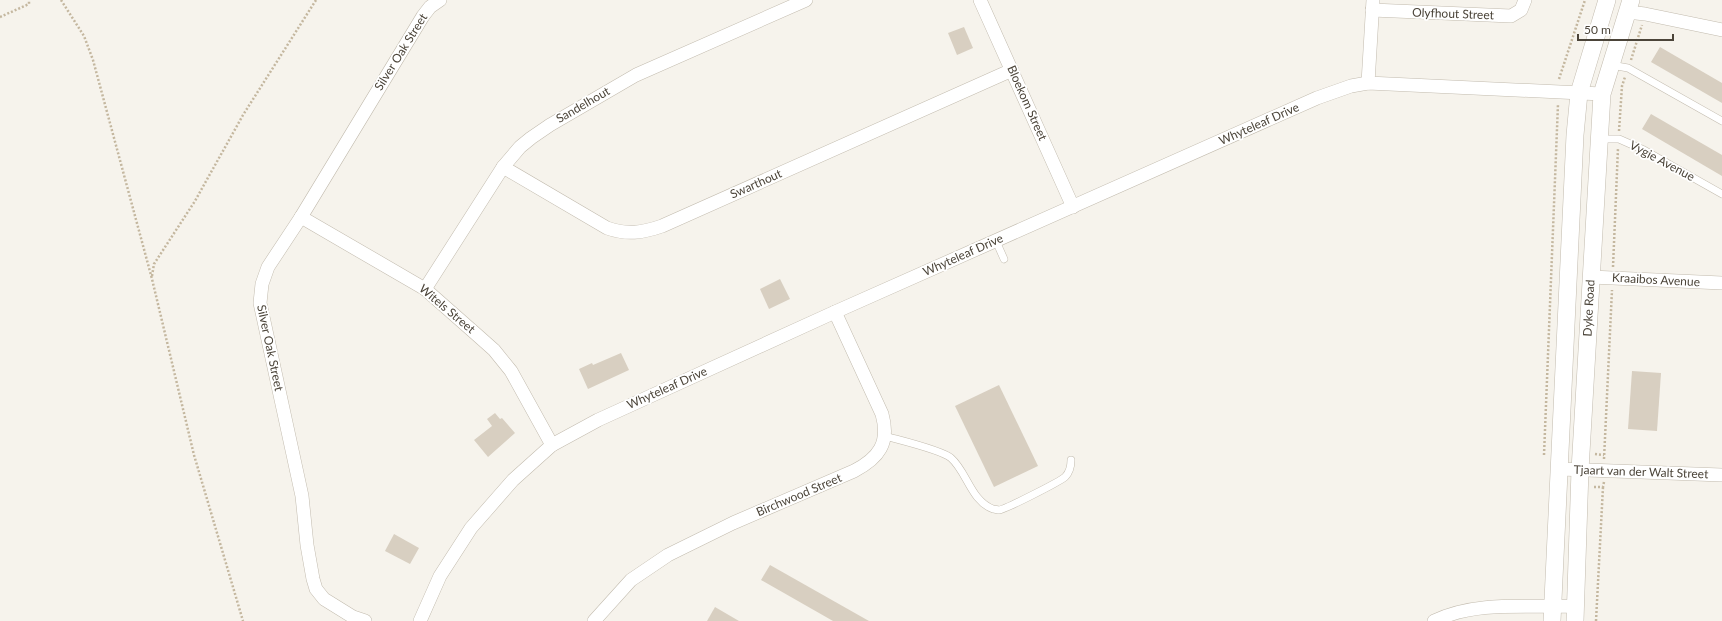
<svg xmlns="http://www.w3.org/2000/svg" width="1722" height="621" viewBox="0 0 1722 621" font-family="Lato,sans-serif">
<rect width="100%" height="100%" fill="#f6f3ec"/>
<g fill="#d8cfc1">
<polygon points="964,27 973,48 957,55 948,33"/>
<polygon points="1660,47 1722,83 1722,103 1651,62"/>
<polygon points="1651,114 1722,155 1722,176 1642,129"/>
<polygon points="780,279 790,299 769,309 760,289"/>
<polygon points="621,353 629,370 588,389 579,369 592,363 593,365"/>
<polygon points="1632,371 1661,373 1657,431 1628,429"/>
<polygon points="999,385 1038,466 994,487 955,406"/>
<polygon points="495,413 500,419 502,418 515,433 488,457 474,440 492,426 487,419"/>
<polygon points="394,534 419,548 410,564 385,551"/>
<polygon points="770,565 869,621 833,621 761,580"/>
<polygon points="715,607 739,621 707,621"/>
</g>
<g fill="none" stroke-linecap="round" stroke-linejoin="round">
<g stroke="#c2bbae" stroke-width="8">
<g id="service">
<polyline points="1611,65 1628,68 1722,121"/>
<polyline points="1600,139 1619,139 1644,150 1722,194"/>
<polyline points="996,241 1004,259"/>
<path d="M885 436C899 440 942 450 951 458 967 472 971 501 993 509 994 509 998 510 999 510 1006 509 1059 482 1065 477 1069 473 1071 466 1071 460"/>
</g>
</g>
<g stroke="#c2bbae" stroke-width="14">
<g id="minor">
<polyline points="980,0 1073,207"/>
<polyline points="1372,10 1511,16 1521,10 1525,0"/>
<polyline points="1627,12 1645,14 1722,30"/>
<polyline points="1368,83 1373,0"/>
<path d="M503 167 607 228C627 235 642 233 662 226L1012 70"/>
<polyline points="301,217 425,289 476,334 494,350 511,371 552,445"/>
<polyline points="1591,277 1722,283"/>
<polyline points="425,289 503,167 520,147 531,138 550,125 636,75 806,0"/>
<polyline points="1560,469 1722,475"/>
<polyline points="365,621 353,617 324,599 316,589 313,579 307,545 302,496 260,303 262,284 268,267 301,217 423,16 430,7 440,0"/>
<polyline points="420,621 440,576 471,528 513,480 552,445 598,420 835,312 1317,98 1351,86 1368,83 1602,94"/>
<path d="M594 621 631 580 668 555 733 523 854 471C879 458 890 443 882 414L835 312"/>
<path d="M1434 621C1477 600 1529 608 1576 606"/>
</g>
</g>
<g stroke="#c2bbae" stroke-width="18">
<g id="tertiary">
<polyline points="1552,621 1575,135 1579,93 1607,0"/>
<polyline points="1575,621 1580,470 1602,94 1631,0"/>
</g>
</g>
<g stroke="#c4b79f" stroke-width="2.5" stroke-dasharray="2 2" stroke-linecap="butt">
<polyline points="61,0 84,36 93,60 152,279 194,455 243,621"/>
<polyline points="0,17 29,4 29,0"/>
<polyline points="1631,60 1642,25"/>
<polyline points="1559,79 1585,0"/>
<polyline points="1619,131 1622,86 1625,77"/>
<polyline points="1613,267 1618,148"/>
<polyline points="152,276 154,264 195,201 243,115 316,0"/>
<polyline points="1595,454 1604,455"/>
<polyline points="1544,455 1558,104"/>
<polyline points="1604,459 1612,290"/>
<polyline points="1594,487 1603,487 1604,482"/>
<polyline points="1596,621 1603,487"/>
</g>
<use href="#service" stroke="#fff" stroke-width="7"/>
<use href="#minor" stroke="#fff" stroke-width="13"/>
<use href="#tertiary" stroke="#fff" stroke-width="17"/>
</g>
<g text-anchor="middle" stroke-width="3.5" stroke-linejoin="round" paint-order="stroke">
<g font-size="12" fill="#4b4439" stroke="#fff">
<text transform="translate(1453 14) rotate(2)" y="4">Olyfhout Street</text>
<text transform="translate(401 52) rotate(-58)" y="4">Silver Oak Street</text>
<text transform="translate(1027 103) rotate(66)" y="4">Bloekom Street</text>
<text transform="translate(583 105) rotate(-30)" y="4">Sandelhout</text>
<text transform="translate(1259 124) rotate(-24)" y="4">Whyteleaf Drive</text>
<text transform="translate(1662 161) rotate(28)" y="4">Vygie Avenue</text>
<text transform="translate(756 184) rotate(-24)" y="4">Swarthout</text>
<text transform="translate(963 255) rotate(-24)" y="4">Whyteleaf Drive</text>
<text transform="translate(1656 280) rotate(3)" y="4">Kraaibos Avenue</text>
<text transform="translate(1589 308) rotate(-87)" y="4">Dyke Road</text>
<text transform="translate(447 309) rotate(40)" y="4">Witels Street</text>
<text transform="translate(270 348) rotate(78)" y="4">Silver Oak Street</text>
<text transform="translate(667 388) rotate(-24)" y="4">Whyteleaf Drive</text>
<text transform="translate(1641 472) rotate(2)" y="4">Tjaart van der Walt Street</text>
<text transform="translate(799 495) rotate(-23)" y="4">Birchwood Street</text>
</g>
</g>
<path d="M1578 34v6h95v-6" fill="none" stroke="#4b4439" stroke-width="2"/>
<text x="1584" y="34" font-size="12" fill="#4b4439" stroke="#ffffff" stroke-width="3" paint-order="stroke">50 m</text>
</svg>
